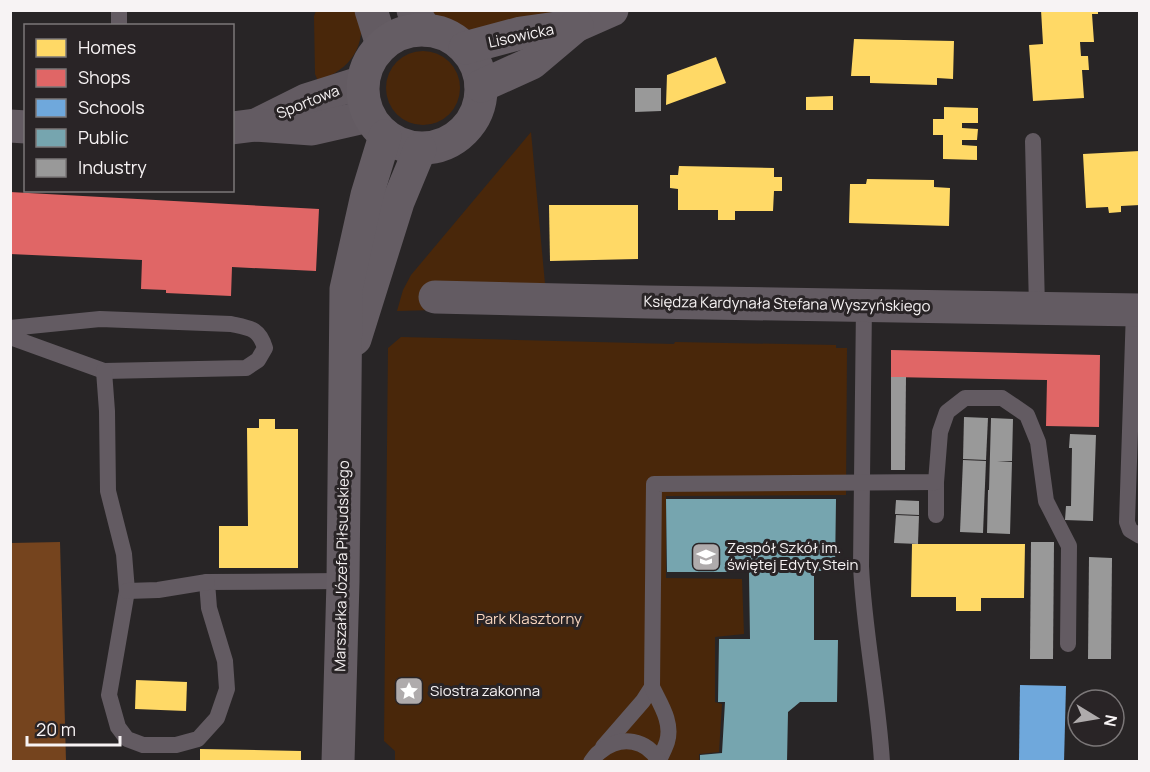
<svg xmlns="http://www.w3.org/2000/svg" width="1150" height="772" viewBox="0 0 1150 772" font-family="Manrope,sans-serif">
<rect width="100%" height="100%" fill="#282526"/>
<g fill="#49270a">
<path d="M316 11H361C365 48 352 68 318 81L315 74 314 16Z"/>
<path d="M429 11H556C535 17 497 33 477 31 461 29 443 19 429 11Z"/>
<circle cx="423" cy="88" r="37"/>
<polygon points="531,132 545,284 434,310 397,311 403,290 411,275"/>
<polygon points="401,337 674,344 675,342 836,345 836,348 847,348 846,495 666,496 666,578 742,579 744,634 715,637 715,702 722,704 719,752 699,754 699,762 395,762 395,751 384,741 388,348"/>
</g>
<polygon fill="#75441e" points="60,542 66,761 11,761 11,543"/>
<g fill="#ffd966">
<polygon points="1041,10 1098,10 1098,14 1092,14 1094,42 1080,42 1081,56 1088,56 1089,70 1082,70 1084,98 1033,101 1029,45 1043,44"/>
<polygon points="854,39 954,41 953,79 937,78 937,85 870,83 870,76 851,76"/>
<polygon points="716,57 726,83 666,105 667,75"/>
<polygon points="833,96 833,110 806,110 806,97"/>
<polygon points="944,107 978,108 978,123 962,123 962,128 978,129 977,140 962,140 962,145 977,146 977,160 943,159 943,135 933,135 933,119 944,119"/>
<polygon points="1140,151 1140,205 1121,206 1121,212 1109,213 1108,207 1086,208 1083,154"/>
<polygon points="679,166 774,168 774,177 782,177 782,191 774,191 773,211 735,211 735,220 718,220 718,210 678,210 678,189 670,188 670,175 678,175"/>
<polygon points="867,179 934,180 934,187 950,188 949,226 849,223 850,184 866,184"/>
<polygon points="549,205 638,205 638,259 550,261"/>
<polygon points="259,419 275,419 275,429 298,429 298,568 219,568 219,526 248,526 247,428 259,428"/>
<polygon points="912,544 1025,544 1024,598 981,598 981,611 956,611 956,597 911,597"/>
<polygon points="136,680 187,682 186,711 135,709"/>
<polygon points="200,749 301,751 301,762 200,762"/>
</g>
<g fill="#e06666">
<polygon points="10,192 319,209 316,271 232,267 231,296 166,293 166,290 141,289 142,260 10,254"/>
<polygon points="891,350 1100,355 1099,427 1046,426 1047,380 891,377"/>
</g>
<polygon fill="#6fa8dc" points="1020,685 1066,686 1064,762 1019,760"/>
<polygon fill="#76a5af" points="666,499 836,499 835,571 814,571 814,640 838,640 837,702 800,702 788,712 787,762 700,762 700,755 722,753 725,702 718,702 719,639 750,639 749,572 667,572"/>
<g fill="#999">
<polygon points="635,88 661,88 661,111 635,112"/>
<polygon points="891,377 906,377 905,470 891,470"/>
<polygon points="964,417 988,418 986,460 963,459"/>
<polygon points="991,418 1013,419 1012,461 997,461 1012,462 1010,534 987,533 988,490 1000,490 989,490"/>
<polygon points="1070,434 1096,435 1093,521 1065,520 1066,506 1071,506 1072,448 1069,448"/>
<polygon points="963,460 986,461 983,533 960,532"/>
<polygon points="896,500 919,501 919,515 895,514"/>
<polygon points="896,515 919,516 918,544 894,543"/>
<polygon points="1031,542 1054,542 1053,659 1030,659"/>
<polygon points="1089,557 1112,558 1111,659 1088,659"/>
</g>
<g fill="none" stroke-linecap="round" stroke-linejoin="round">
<g stroke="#635b62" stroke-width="16">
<polyline points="119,26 119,10"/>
<polyline points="1033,141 1037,308"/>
<path d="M864 305 861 566C864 632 878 696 882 762"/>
<polyline points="1134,310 1127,522 1130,530 1140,536"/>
<path d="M10 328 100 319 231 324C250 328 259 328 265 348L258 360 246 368 104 371 10 337"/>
<polyline points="104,371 107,411 108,491 124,554 127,591 109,695 118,727 127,739 143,745 176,745 198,739 217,718 227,689 225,661 209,608 207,582 343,581"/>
<polyline points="936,482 936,515"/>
<polyline points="127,591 158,590 207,582"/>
<polyline points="603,747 643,701 652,687"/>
<path d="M659 760C662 754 665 748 667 742 673 722 660 704 652 687L654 484 936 482 940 432 947 412 965 398H1002L1027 415 1038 442 1046 501 1069 546 1068 644"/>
<path d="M591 762C594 758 597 753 601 751 621 735 647 739 659 762"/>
</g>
<g stroke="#635b62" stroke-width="33">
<polyline points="256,125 306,100 363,82"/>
<polyline points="10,126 26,127"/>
<polyline points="232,128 255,125 312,129 369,116"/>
<polyline points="435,297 649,302 1140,310"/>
</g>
<g stroke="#635b62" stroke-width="33">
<polyline points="371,10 382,45"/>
<polyline points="413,10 425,30"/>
</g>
<g stroke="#655d64" stroke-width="33">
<circle cx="422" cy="89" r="59"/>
<polyline points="465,48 521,33 578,25 612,10"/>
<polyline points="481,86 532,63 577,25"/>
<polyline points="355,339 398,202 420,149"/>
<polyline points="338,762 343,581 346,289 367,195 385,136"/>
</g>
</g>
<defs>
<g id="school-square" transform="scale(1.5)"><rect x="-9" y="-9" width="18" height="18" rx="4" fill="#afabac" stroke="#292426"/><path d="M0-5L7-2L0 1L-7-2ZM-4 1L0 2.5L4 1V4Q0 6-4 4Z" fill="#fff"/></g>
<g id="sight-square" transform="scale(1.5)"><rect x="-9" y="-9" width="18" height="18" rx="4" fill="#afabac" stroke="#292426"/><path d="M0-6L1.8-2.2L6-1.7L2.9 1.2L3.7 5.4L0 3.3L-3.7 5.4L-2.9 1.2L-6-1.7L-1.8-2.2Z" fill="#fff"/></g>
</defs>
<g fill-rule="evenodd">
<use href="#school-square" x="706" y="557"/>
<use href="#sight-square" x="409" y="691"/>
</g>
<g text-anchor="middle" stroke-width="6" stroke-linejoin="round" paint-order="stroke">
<g font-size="15" fill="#f7f3f4" stroke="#292426">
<text transform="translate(521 36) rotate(-12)" y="5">Lisowicka</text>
<text transform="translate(308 102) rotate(-22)" y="5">Sportowa</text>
<text transform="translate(787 304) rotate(1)" y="5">Księdza Kardynała Stefana Wyszyńskiego</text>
<text transform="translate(342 566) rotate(-89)" y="5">Marszałka Józefa Piłsudskiego</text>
</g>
<g font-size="15" fill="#f7f3f4" stroke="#292426" text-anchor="start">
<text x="727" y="553">Zespół Szkół im.<tspan x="727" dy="17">świętej Edyty Stein</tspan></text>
<text x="430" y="696">Siostra zakonna</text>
</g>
<g font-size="15" fill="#f9d6bf" stroke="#292426">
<text x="529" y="624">Park Klasztorny</text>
</g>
</g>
<rect width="1150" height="772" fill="none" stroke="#f7f3f4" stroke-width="24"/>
<rect x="24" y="24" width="210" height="168" fill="#292426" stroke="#7b7778" stroke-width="1.5"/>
<rect x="36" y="39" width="30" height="18" fill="#ffd966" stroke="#7b7778" stroke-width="1.5"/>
<text x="78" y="54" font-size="18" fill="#f7f3f4">Homes</text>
<rect x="36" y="69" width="30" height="18" fill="#e06666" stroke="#7b7778" stroke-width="1.5"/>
<text x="78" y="84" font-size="18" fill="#f7f3f4">Shops</text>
<rect x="36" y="99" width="30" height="18" fill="#6fa8dc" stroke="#7b7778" stroke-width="1.5"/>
<text x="78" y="114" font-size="18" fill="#f7f3f4">Schools</text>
<rect x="36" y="129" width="30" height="18" fill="#76a5af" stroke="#7b7778" stroke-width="1.5"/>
<text x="78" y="144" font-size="18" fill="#f7f3f4">Public</text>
<rect x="36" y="159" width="30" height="18" fill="#999999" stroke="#7b7778" stroke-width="1.5"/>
<text x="78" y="174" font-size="18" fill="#f7f3f4">Industry</text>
<g transform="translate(1096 718) rotate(101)"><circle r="28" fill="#292426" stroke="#7b7778" stroke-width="1.5"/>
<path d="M0-4.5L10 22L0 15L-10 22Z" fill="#afabac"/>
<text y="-9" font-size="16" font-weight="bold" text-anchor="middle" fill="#f7f3f4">N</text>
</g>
<path d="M27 736v9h93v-9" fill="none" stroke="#f7f3f4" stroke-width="3"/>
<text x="36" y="736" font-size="18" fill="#f7f3f4" stroke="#292426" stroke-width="4.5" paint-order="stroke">20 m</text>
</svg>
